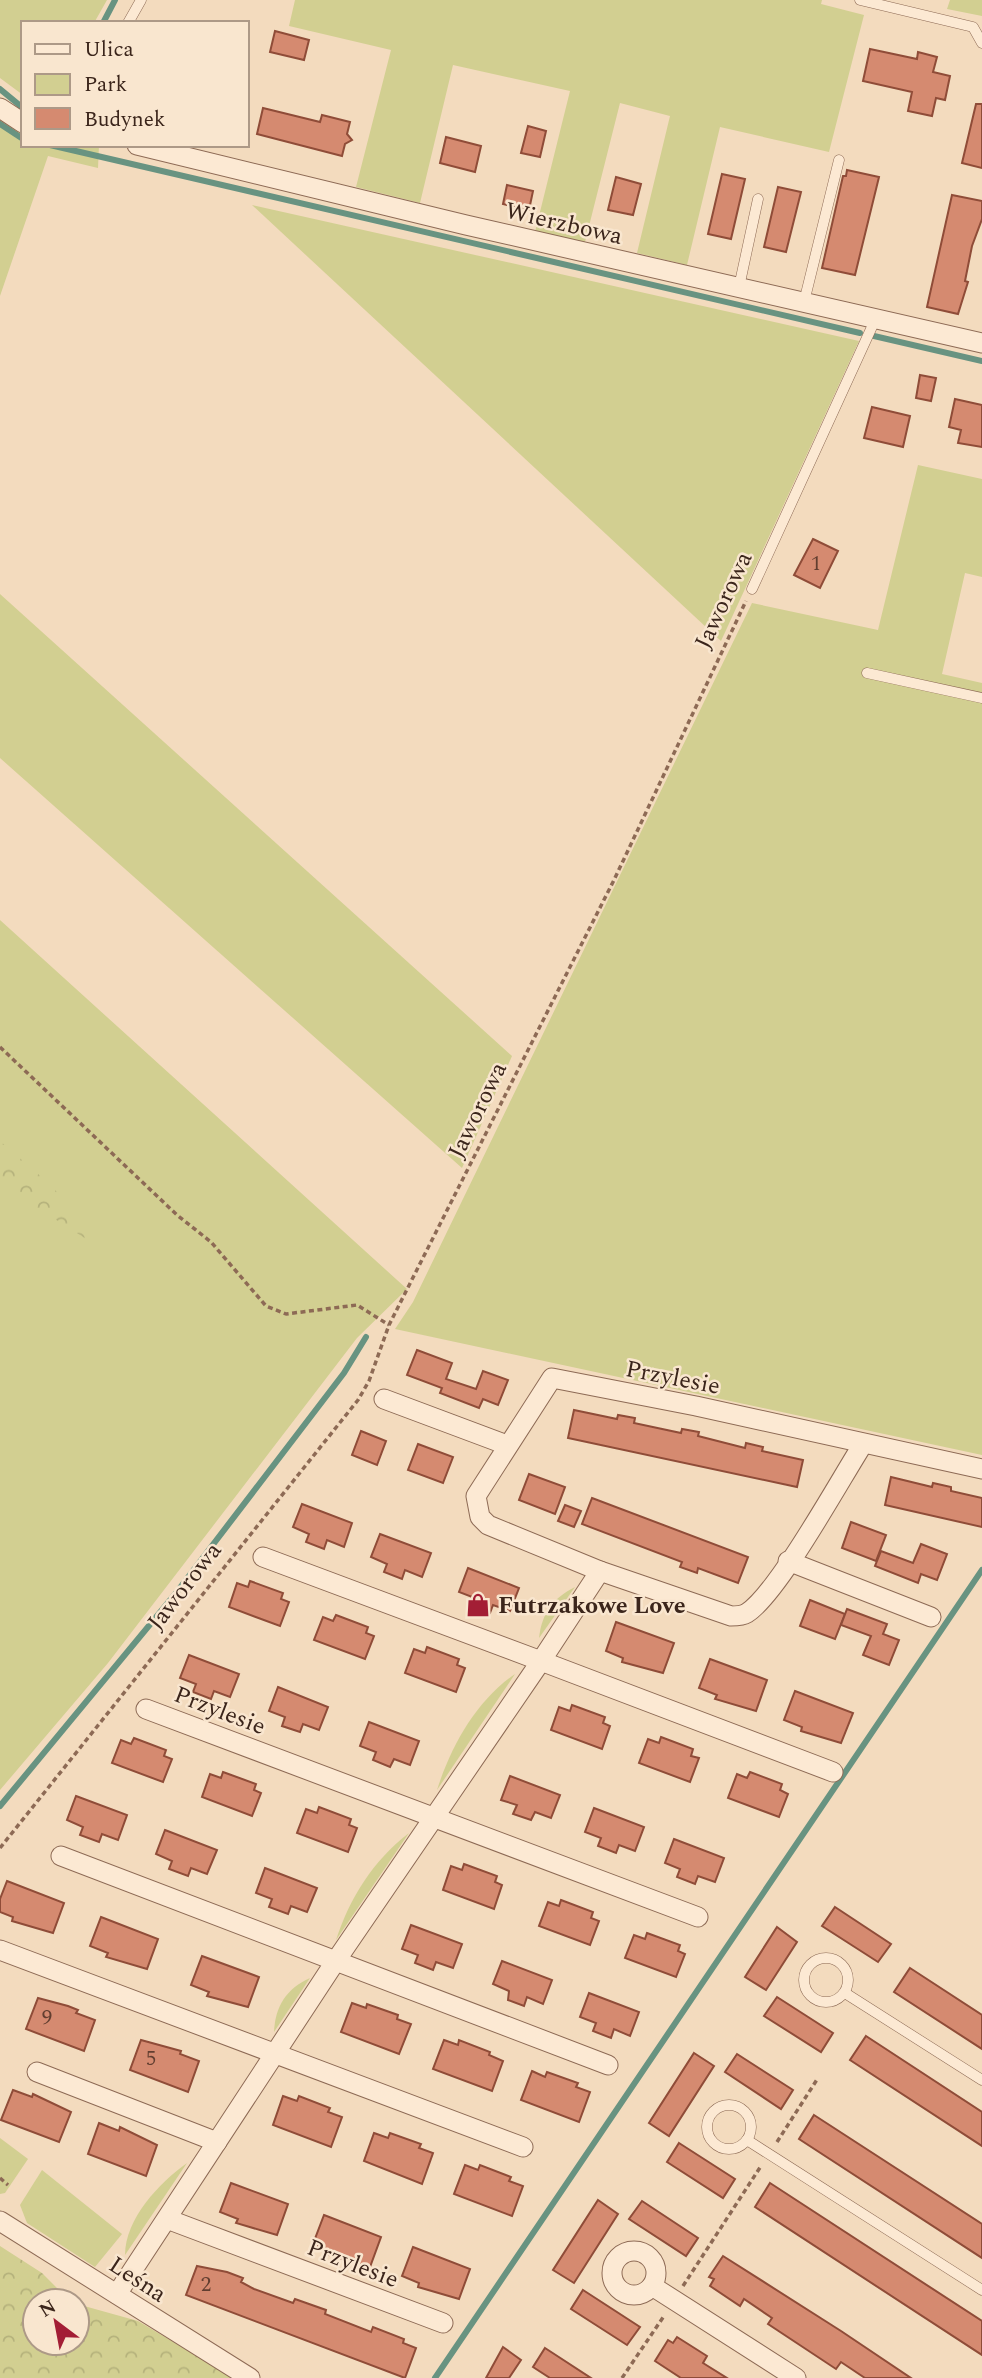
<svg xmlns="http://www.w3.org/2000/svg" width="982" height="2378" viewBox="0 0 982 2378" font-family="Spectral,serif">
<defs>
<pattern id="forest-crowns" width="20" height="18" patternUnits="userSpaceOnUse" patternTransform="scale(1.75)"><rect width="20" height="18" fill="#d2cf91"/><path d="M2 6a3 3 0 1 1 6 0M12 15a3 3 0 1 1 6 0" fill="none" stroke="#b5b27c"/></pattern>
</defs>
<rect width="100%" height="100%" fill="#f3dbbe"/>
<g fill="#d2cf91">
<polygon points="0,0 107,0 94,23 23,23 23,95 0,78"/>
<polygon points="295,0 822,0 821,4 864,15 829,152 720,127 687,265 637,253 670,116 620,103 585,242 535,232 570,91 453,65 420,203 356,187 391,50 289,26"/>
<polygon points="950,0 982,0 982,16 947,9"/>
<polygon points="0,115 23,127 23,145 99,145 98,168 48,156 0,296"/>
<polygon points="252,205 859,341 721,641"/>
<polygon points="918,465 982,479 982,577 965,573 942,674 982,683 982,1455 395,1329 413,1302 752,603 878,630"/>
<polygon points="0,594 512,1056 462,1168 0,758"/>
<polygon points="0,920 407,1289 357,1338 108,1663 0,1790"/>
<path d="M575 1587 539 1638C542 1613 552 1599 575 1587Z"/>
<path d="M515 1674 437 1790C451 1746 476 1701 515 1674Z"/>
<path d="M409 1833 336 1940C350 1897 373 1861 409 1833Z"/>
<path d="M310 1978 274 2032C275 2006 287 1988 310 1978Z"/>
<polygon points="0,2138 28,2159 5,2193 0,2194"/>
<path d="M187 2163 125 2255C125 2219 159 2183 187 2163Z"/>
<polygon points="42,2170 122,2234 95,2267 27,2223 20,2205"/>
</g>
<g fill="url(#forest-crowns)">
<polygon points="0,1141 53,1187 94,1244 0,1184"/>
<polygon points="0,2246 42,2273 70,2301 35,2301 35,2343 77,2343 77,2304 138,2321 234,2378 0,2378"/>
</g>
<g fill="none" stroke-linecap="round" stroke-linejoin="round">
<g stroke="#689381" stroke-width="6">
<polyline points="103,23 115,0"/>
<polyline points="0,89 23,108"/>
<polyline points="0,124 23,139"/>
<polyline points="50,145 860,333"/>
<polyline points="874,336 982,361"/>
<polyline points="0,1806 176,1593 344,1373 366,1337"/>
<polyline points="435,2378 982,1570"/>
</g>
</g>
<g fill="#d58a70" stroke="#8f4c38" stroke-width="2">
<polygon points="275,31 309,40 304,60 270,52"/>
<polygon points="870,49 917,59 918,52 937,57 933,72 950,76 945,100 936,98 932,116 908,111 912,92 863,81"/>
<polygon points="976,104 982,104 982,168 962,163"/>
<polygon points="263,108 320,122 322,115 350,122 347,134 352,140 345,144 342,156 257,134"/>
<polygon points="528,126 546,131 540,157 521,153"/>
<polygon points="446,137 481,146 475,172 440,163"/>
<polygon points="847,170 879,177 855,275 822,268 843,176 846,176"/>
<polygon points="722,174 745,179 731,239 708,234"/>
<polygon points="616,177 641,184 633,215 608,210"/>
<polygon points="507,185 533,191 529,210 503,204"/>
<polygon points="778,187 801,192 786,252 764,247"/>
<polygon points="952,195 982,201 982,219 972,246 965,281 968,282 958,314 927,307"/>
<polygon points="920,375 936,378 931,401 916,398"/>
<polygon points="955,399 982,405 982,447 958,443 961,430 949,427"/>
<polygon points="872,407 910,416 903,447 864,438"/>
<polygon points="813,539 838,551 820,588 794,575"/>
<polygon points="417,1350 452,1363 446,1379 476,1389 483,1371 508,1380 498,1405 483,1399 479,1408 440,1393 442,1388 407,1375"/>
<polygon points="574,1410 617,1419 618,1415 635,1418 634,1423 681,1433 682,1429 699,1432 698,1436 745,1448 746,1443 763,1447 762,1451 803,1460 797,1487 568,1438"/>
<polygon points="361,1431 386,1441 377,1465 352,1455"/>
<polygon points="418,1444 453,1457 443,1483 408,1470"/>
<polygon points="529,1474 565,1487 555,1514 519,1500"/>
<polygon points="891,1477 932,1487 933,1483 951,1487 951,1491 982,1498 982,1527 885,1505"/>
<polygon points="592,1498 748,1557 738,1583 698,1568 697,1573 680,1567 682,1562 582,1524"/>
<polygon points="302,1504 352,1523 344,1547 327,1540 324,1549 306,1542 309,1534 293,1527"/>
<polygon points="565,1505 581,1511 574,1527 558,1521"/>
<polygon points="851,1522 886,1535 876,1561 842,1548"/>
<polygon points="380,1534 431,1553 422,1577 405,1570 402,1579 384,1572 387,1564 371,1557"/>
<polygon points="921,1544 947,1554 937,1580 921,1574 918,1583 875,1566 881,1551 913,1563"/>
<polygon points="468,1568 519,1588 510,1611 493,1605 490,1613 472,1606 475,1598 459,1592"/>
<polygon points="250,1581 283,1593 281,1599 289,1602 280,1626 229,1607 237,1583 248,1587"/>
<polygon points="810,1600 845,1614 835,1639 800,1626"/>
<polygon points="847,1609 887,1624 883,1634 899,1640 889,1665 863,1655 871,1636 841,1625"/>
<polygon points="336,1615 368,1627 366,1633 374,1636 365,1659 314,1640 323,1617 333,1621"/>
<polygon points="616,1622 674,1643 663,1673 622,1662 623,1658 606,1651"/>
<polygon points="427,1647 459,1659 457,1665 465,1668 456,1692 405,1673 414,1649 425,1653"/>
<polygon points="189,1655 239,1674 230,1697 214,1691 211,1699 193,1692 196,1684 180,1678"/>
<polygon points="710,1659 767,1680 756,1711 715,1699 717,1695 699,1688"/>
<polygon points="278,1687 328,1707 319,1730 303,1724 300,1732 282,1726 285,1717 269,1711"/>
<polygon points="795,1691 853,1713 841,1743 801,1731 802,1727 784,1720"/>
<polygon points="572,1705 605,1717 603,1723 610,1726 602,1749 551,1730 559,1707 570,1711"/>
<polygon points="369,1722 419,1741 410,1765 394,1759 390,1767 373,1760 376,1752 360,1746"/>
<polygon points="661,1737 693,1749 691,1756 699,1758 690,1782 639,1763 648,1739 659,1743"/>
<polygon points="134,1738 166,1750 164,1756 172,1759 163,1782 112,1763 121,1740 131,1744"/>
<polygon points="223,1772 256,1784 254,1790 261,1793 252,1816 202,1797 210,1774 221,1778"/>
<polygon points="750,1772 782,1784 780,1790 788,1794 779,1817 728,1798 737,1774 747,1778"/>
<polygon points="510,1776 560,1795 551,1818 535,1812 531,1820 513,1814 517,1805 501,1800"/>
<polygon points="76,1796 127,1815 118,1840 102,1834 99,1842 80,1835 83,1827 67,1820"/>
<polygon points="319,1807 351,1819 349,1825 357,1828 348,1852 297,1833 306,1809 317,1813"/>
<polygon points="594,1808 644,1827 635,1851 619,1845 616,1853 598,1846 601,1838 585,1832"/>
<polygon points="165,1830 217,1850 207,1874 191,1868 188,1876 169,1869 172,1861 156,1854"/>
<polygon points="674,1839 724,1858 715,1882 698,1876 695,1884 677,1877 680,1869 665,1863"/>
<polygon points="464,1864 497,1876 495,1882 502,1885 494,1909 443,1890 451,1866 462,1870"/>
<polygon points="265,1868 317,1888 307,1912 291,1906 288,1914 269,1907 272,1899 256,1893"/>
<polygon points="7,1881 64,1903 53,1933 12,1921 13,1917 0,1912 0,1899"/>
<polygon points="561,1900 593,1912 591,1918 599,1921 590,1945 539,1926 548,1902 559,1906"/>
<polygon points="835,1907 891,1944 878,1962 822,1926"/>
<polygon points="101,1917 158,1939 147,1969 106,1957 108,1953 90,1946"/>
<polygon points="411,1925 462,1944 453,1968 436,1962 433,1970 415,1963 418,1955 402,1949"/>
<polygon points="777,1927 797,1942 766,1990 745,1977"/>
<polygon points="647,1933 680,1945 678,1951 685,1954 676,1977 625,1958 634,1935 645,1939"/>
<polygon points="202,1956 259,1977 248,2007 207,1996 209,1992 191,1985"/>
<polygon points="502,1961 552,1980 543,2004 527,1997 524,2006 508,2000 509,1991 493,1984"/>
<polygon points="910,1968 982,2015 982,2049 894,1992"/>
<polygon points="589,1993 639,2012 630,2036 614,2029 611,2038 593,2031 596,2023 580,2017"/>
<polygon points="777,1997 833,2033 821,2052 764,2016"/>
<polygon points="38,1998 68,2006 78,2010 76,2013 95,2020 84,2051 26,2029"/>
<polygon points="352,2003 366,2008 367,2004 398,2015 397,2019 411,2024 399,2054 341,2032"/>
<polygon points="866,2036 982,2112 982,2146 850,2060"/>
<polygon points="141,2040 181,2051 180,2054 199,2061 188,2092 130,2070"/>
<polygon points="444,2040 458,2045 459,2040 490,2052 489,2055 503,2061 492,2091 433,2069"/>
<polygon points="694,2053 714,2066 669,2136 649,2123"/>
<polygon points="737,2054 793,2090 781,2109 725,2072"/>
<polygon points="532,2071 545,2077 547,2072 578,2083 576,2087 590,2092 579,2122 521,2100"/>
<polygon points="13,2090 32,2097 33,2094 71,2112 59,2142 1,2120"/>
<polygon points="283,2096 297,2101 299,2096 330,2108 328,2112 342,2117 331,2147 273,2125"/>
<polygon points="814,2115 982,2224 982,2258 799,2139"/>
<polygon points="99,2123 119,2131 120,2127 157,2145 146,2176 88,2154"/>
<polygon points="374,2133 388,2138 390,2133 421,2144 419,2148 433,2153 422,2184 364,2161"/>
<polygon points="679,2143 735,2179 723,2198 667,2162"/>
<polygon points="465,2165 478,2170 480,2165 511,2177 509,2181 523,2186 512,2216 454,2194"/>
<polygon points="231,2183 288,2204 277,2235 236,2223 238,2219 220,2212"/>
<polygon points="770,2183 982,2321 982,2355 755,2207"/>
<polygon points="598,2200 618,2214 574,2283 553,2270"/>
<polygon points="642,2201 698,2238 686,2256 629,2219"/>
<polygon points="324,2215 381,2237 370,2267 329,2255 331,2251 313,2244"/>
<polygon points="413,2247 470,2269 459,2299 418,2287 419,2283 402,2276"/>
<polygon points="723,2256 841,2331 911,2378 865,2378 841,2362 836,2369 768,2324 772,2318 744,2299 740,2306 710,2286 714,2279 709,2277"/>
<polygon points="197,2266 227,2272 243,2278 241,2282 254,2289 293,2303 295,2299 326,2310 325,2314 371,2332 373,2327 404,2339 403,2343 416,2348 405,2378 186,2295"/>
<polygon points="583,2290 640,2327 627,2345 571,2309"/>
<polygon points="677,2337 707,2356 703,2363 727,2378 681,2378 655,2361 668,2340 673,2343"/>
<polygon points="503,2347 521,2360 509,2378 486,2378"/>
<polygon points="545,2348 591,2378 550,2378 533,2367"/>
</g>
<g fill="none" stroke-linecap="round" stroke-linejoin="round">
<g stroke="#8d6a55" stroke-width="11">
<g id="service">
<polyline points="860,0 973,27 982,43"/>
<polyline points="128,23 141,0"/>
<polyline points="739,287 758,199"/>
<polyline points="804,302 839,160"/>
<polyline points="752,589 876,318"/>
<polyline points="867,673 982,698"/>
<circle cx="826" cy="1980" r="22"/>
<polyline points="845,1993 982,2080"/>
<circle cx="729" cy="2127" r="22"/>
<polyline points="747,2140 982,2290"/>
</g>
</g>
<g stroke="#8d6a55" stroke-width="21">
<g id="minor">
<polyline points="0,108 23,123"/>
<polyline points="137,145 466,225 982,343"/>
<polyline points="384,1399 507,1445"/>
<polyline points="788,1561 931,1617"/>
<path d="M600 1571 731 1616C736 1616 742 1616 747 1613 778 1593 840 1480 863 1444"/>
<polyline points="146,1709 698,1917"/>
<polyline points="833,1772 541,1661 600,1571 488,1525 480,1517 476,1496 552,1378 696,1406 982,1469"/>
<polyline points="61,1856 608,2065"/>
<polyline points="0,1950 523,2147"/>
<polyline points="37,2072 217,2142"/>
<polyline points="167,2219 443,2323"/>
<polyline points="0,2221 250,2378"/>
<circle cx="634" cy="2273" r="22"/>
<polyline points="652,2286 796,2378"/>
<polyline points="117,2294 335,1962 541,1661 263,1557"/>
</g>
</g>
<g stroke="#8d6a55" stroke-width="3.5" stroke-dasharray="5 3.5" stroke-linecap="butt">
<polyline points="0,1047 177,1215 211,1242 266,1306 286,1314 357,1305 389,1325"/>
<polyline points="0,1848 358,1400 369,1381 389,1325 614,880 746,601"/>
<polyline points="777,2142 818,2078"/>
<polyline points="0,2178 8,2185"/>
<polyline points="683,2286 761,2166"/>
<polyline points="622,2378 664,2316"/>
</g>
<use href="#service" stroke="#fce9d3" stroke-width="10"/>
<use href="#minor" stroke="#fce9d3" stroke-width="19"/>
</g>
<defs>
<g id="shop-bare" transform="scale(1.89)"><path d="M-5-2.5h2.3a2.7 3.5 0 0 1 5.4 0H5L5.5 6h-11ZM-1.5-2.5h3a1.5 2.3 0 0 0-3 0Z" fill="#a31e35" stroke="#f9e6cf" stroke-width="2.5" paint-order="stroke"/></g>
</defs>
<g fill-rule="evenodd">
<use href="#shop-bare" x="478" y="1605"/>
</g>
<g text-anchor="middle" stroke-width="5" stroke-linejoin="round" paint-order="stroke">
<g font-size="21" fill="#623e30">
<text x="816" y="570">1</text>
<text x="47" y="2024">9</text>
<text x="151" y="2065">5</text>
<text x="206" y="2291">2</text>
</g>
<g font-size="24" fill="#3b251b" stroke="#f9e6cf">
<text transform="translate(564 223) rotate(13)" y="8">Wierzbowa</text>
<text transform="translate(723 600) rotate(-65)" y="8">Jaworowa</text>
<text transform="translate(477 1110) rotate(-64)" y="8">Jaworowa</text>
<text transform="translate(673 1377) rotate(11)" y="8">Przylesie</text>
<text transform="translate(184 1586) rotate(-52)" y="8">Jaworowa</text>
<text transform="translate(220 1710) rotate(21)" y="8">Przylesie</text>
<text transform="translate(353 2263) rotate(21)" y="8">Przylesie</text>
<text transform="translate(138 2279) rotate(33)" y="8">Leśna</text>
</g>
<g font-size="24" font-weight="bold" fill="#3b251b" stroke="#f9e6cf" text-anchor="start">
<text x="498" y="1613">Futrzakowe Love</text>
</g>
</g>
<rect x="21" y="21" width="228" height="126" fill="#f9e6cf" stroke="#ad9987" stroke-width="2"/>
<rect x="35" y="44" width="35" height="10" fill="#fce9d3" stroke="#ad9987" stroke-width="2"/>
<text x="84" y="56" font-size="21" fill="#3b251b">Ulica</text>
<rect x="35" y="74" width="35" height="21" fill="#d2cf91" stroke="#ad9987" stroke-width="2"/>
<text x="84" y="91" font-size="21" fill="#3b251b">Park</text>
<rect x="35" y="108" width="35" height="21" fill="#d58a70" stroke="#ad9987" stroke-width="2"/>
<text x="84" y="126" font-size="21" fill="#3b251b">Budynek</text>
<g transform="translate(56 2322) rotate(328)"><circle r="33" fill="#f9e6cf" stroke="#ad9987" stroke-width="2"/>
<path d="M0-5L12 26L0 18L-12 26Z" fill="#a31e35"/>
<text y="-10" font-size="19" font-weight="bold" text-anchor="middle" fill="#3b251b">N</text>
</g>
</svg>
